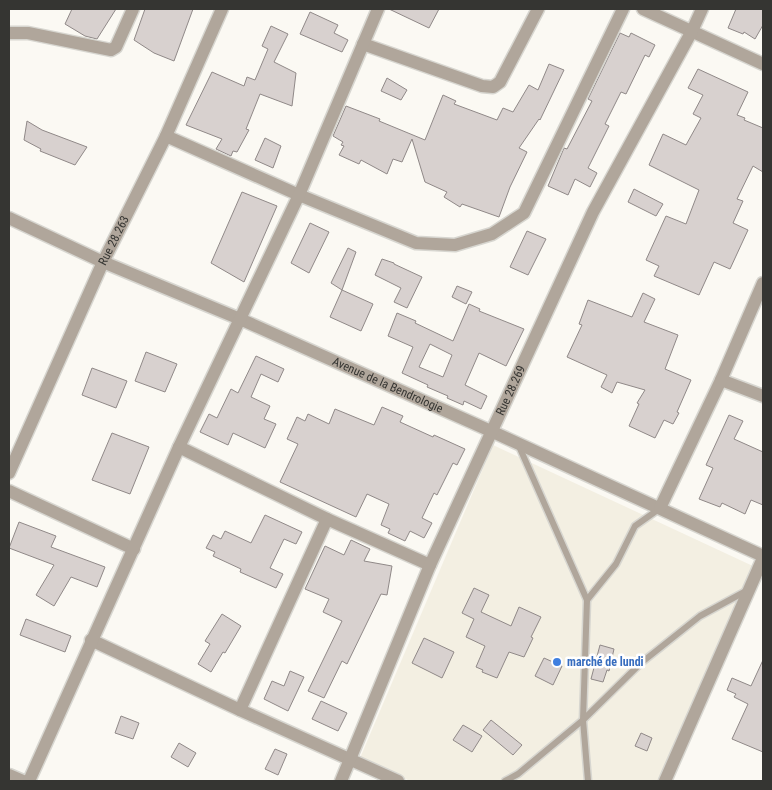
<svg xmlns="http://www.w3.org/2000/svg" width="772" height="790" viewBox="0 0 772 790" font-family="'Roboto Condensed',sans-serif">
<rect width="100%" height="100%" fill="#fbf9f3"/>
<polygon fill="#f3efe2" points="493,445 755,567 660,781 410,781 360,758"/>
<g fill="#d8d1cf" stroke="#908988" fill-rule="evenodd">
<polygon points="72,9 116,9 97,39 85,36 65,24"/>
<polygon points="145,9 193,9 174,61 154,53 134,40"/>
<polygon points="389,9 439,9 429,28"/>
<polygon points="736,9 763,9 763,25 755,39 744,32 743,34 728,28"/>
<polygon points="310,12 338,25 334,33 348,40 342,52 300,34"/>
<polygon points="271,26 288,34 274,62 296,73 292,106 260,94 246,129 249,130 237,152 233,151 231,156 216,149 222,139 186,125 212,72 244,86 247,77 255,80 268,49 262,46"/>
<polygon points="620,33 629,37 631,33 655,45 649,57 645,55 626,94 621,92 605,124 609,126 588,168 597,173 590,187 575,179 568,195 548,186 564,148 567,149 592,101 588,99"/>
<polygon points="549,64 564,70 540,120 539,119 519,148 527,152 510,187 499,217 462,204 460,207 444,197 447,192 425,182 412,139 402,162 393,159 387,174 361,160 359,164 339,155 344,146 341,145 343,142 333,136 346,106 380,119 379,121 425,140 443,95 456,101 454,104 497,120 503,108 513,112 529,85 538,90"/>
<polygon points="698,69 748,92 737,115 745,118 744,120 763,128 763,172 753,166 737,199 743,201 733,223 748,230 730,269 714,262 699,295 654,276 659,266 646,260 666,216 686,224 699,190 649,165 663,134 686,145 701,118 693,114 703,95 688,88"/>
<polygon points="387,78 407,90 401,100 381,91"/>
<polygon points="27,121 42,130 87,147 75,165 40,151 41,149 24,140"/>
<polygon points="265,138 281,146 273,168 255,160"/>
<polygon points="634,189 663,204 656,216 628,202"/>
<polygon points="242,192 277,206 244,282 211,263"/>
<polygon points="310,223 329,232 309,273 291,263"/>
<polygon points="527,231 546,239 528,275 510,267"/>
<polygon points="348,248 356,252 342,290 331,283"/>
<polygon points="382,259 394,263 394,264 422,277 407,308 394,302 401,288 375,275"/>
<polygon points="457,286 472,292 466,304 452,297"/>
<polygon points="342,290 373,304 361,331 330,317"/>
<polygon points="643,293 655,299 644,322 678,335 665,369 691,380 677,412 679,413 673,424 664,420 655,438 629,426 639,404 637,403 645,390 617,382 612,393 601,387 607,375 567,357 582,325 579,324 588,300 632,317"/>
<path d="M469 304 480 309 479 311 524 329 506 366 479 353 465 385 487 396 481 409 464 401 463 405 447 398 448 396 427 387 428 385 402 373 413 347 388 336 397 313 416 321 415 323 453 341ZM430 344 452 355 443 377 419 367Z"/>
<polygon points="146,352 177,364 165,392 135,381"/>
<polygon points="256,356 284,369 278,382 261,374 251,397 270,406 264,419 276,424 265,448 233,433 228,445 200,432 209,414 217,418 231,389 238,393"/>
<polygon points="92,368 127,381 116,408 82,395"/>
<polygon points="382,407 403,416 400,422 433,437 434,435 465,449 457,465 453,463 437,495 434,493 422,518 432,523 424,538 410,531 405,541 388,533 390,529 381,525 389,504 367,494 356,517 280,482 298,444 287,439 297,417 305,421 308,414 329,424 335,409 374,425"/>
<polygon points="729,415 743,421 734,439 763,452 763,505 751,500 745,514 722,503 720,507 699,499 713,468 706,465"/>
<polygon points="112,433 149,447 130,494 92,480"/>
<polygon points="265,515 302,532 296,544 284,539 270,568 283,574 276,588 240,572 241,569 213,556 215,552 206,548 213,535 221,539 225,531 251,543"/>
<polygon points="19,522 56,536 51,547 105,567 97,587 71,577 54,606 36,595 54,565 9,548"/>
<polygon points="351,540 370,549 364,561 392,566 387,595 381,594 347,664 342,661 324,698 308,691 342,621 323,612 329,599 305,589 325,546 344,555"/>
<polygon points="474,588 489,595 481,612 511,626 519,607 541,617 531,637 533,638 524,657 509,652 497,678 482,672 483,670 476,667 485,646 466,637 474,619 462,613"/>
<polygon points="222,614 241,626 225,653 223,652 211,672 198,664 210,644 205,641"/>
<polygon points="26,619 71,636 65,652 20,635"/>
<polygon points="424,638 454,652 442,678 412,663"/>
<polygon points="600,645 614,649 609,671 607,670 603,682 591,679"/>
<polygon points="544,658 562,666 553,685 535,676"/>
<polygon points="763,660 763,752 732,739 748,704 734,697 736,694 727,690 732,678 751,686"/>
<polygon points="290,671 304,677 288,711 264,699 272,681 284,686"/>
<polygon points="321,701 347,713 338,731 312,719"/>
<polygon points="121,716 139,723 133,739 115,733"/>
<polygon points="491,720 522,745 513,755 483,730"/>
<polygon points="463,725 482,736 472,752 453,740"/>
<polygon points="641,733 652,738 647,751 635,746"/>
<polygon points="179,743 196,753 188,767 171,757"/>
<polygon points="275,749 287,754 278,775 265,769"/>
</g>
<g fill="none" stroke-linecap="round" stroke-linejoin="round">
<g stroke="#d7d6d0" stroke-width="9">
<g id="lane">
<polyline points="518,444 587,600 583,720 588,781"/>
<polyline points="587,600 616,564 635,526 659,509"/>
<polyline points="505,781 518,774 583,720 641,663 700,616 748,590"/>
</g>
</g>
<g stroke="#d7d6d0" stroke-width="15">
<g id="street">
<polyline points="643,9 763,64"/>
<polyline points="9,33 28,33 111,50 116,47 133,9"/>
<polyline points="363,44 482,86 493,87 500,82 538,9"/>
<polyline points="166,136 299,195 416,243 455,245 492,234 524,213 623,9"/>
<path id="s1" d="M9 218 103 262 240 319 493 432 763 556"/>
<polyline points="721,380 763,396"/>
<polyline points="179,447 327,519 430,565"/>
<path id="s2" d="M9 473 103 262 166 136 222 9"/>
<polyline points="9,491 134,549"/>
<polyline points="660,508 721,380 763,283"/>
<polyline points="91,640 240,710 398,781"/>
<polyline points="240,710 327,519"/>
<polyline points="9,775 23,781"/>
<polyline points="29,781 179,447 299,195 378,9"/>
<path id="s3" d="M341 781 430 565 593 212 692 31 702 9"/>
<polyline points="665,781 763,558"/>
</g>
</g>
<use href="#lane" stroke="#b0a69b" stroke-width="6"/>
<use href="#street" stroke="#b0a69b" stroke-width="12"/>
</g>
<circle fill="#3f7fe0" stroke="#fff" stroke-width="2" cx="557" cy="662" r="5"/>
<g text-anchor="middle" stroke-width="5" stroke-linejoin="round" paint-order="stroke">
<g font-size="12" fill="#353532" stroke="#fff">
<text dy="4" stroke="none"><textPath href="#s2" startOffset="255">Rue 28.263</textPath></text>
<text dy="4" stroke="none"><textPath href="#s1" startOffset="414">Avenue de la Bendrologie</textPath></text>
<text dy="4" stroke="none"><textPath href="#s3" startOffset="426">Rue 28.269</textPath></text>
</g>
<g font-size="12" font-weight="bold" fill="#366cbe" stroke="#fff" text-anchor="start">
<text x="567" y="666">marché de lundi</text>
</g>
</g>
<rect width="772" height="790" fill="none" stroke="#353532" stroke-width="20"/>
</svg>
